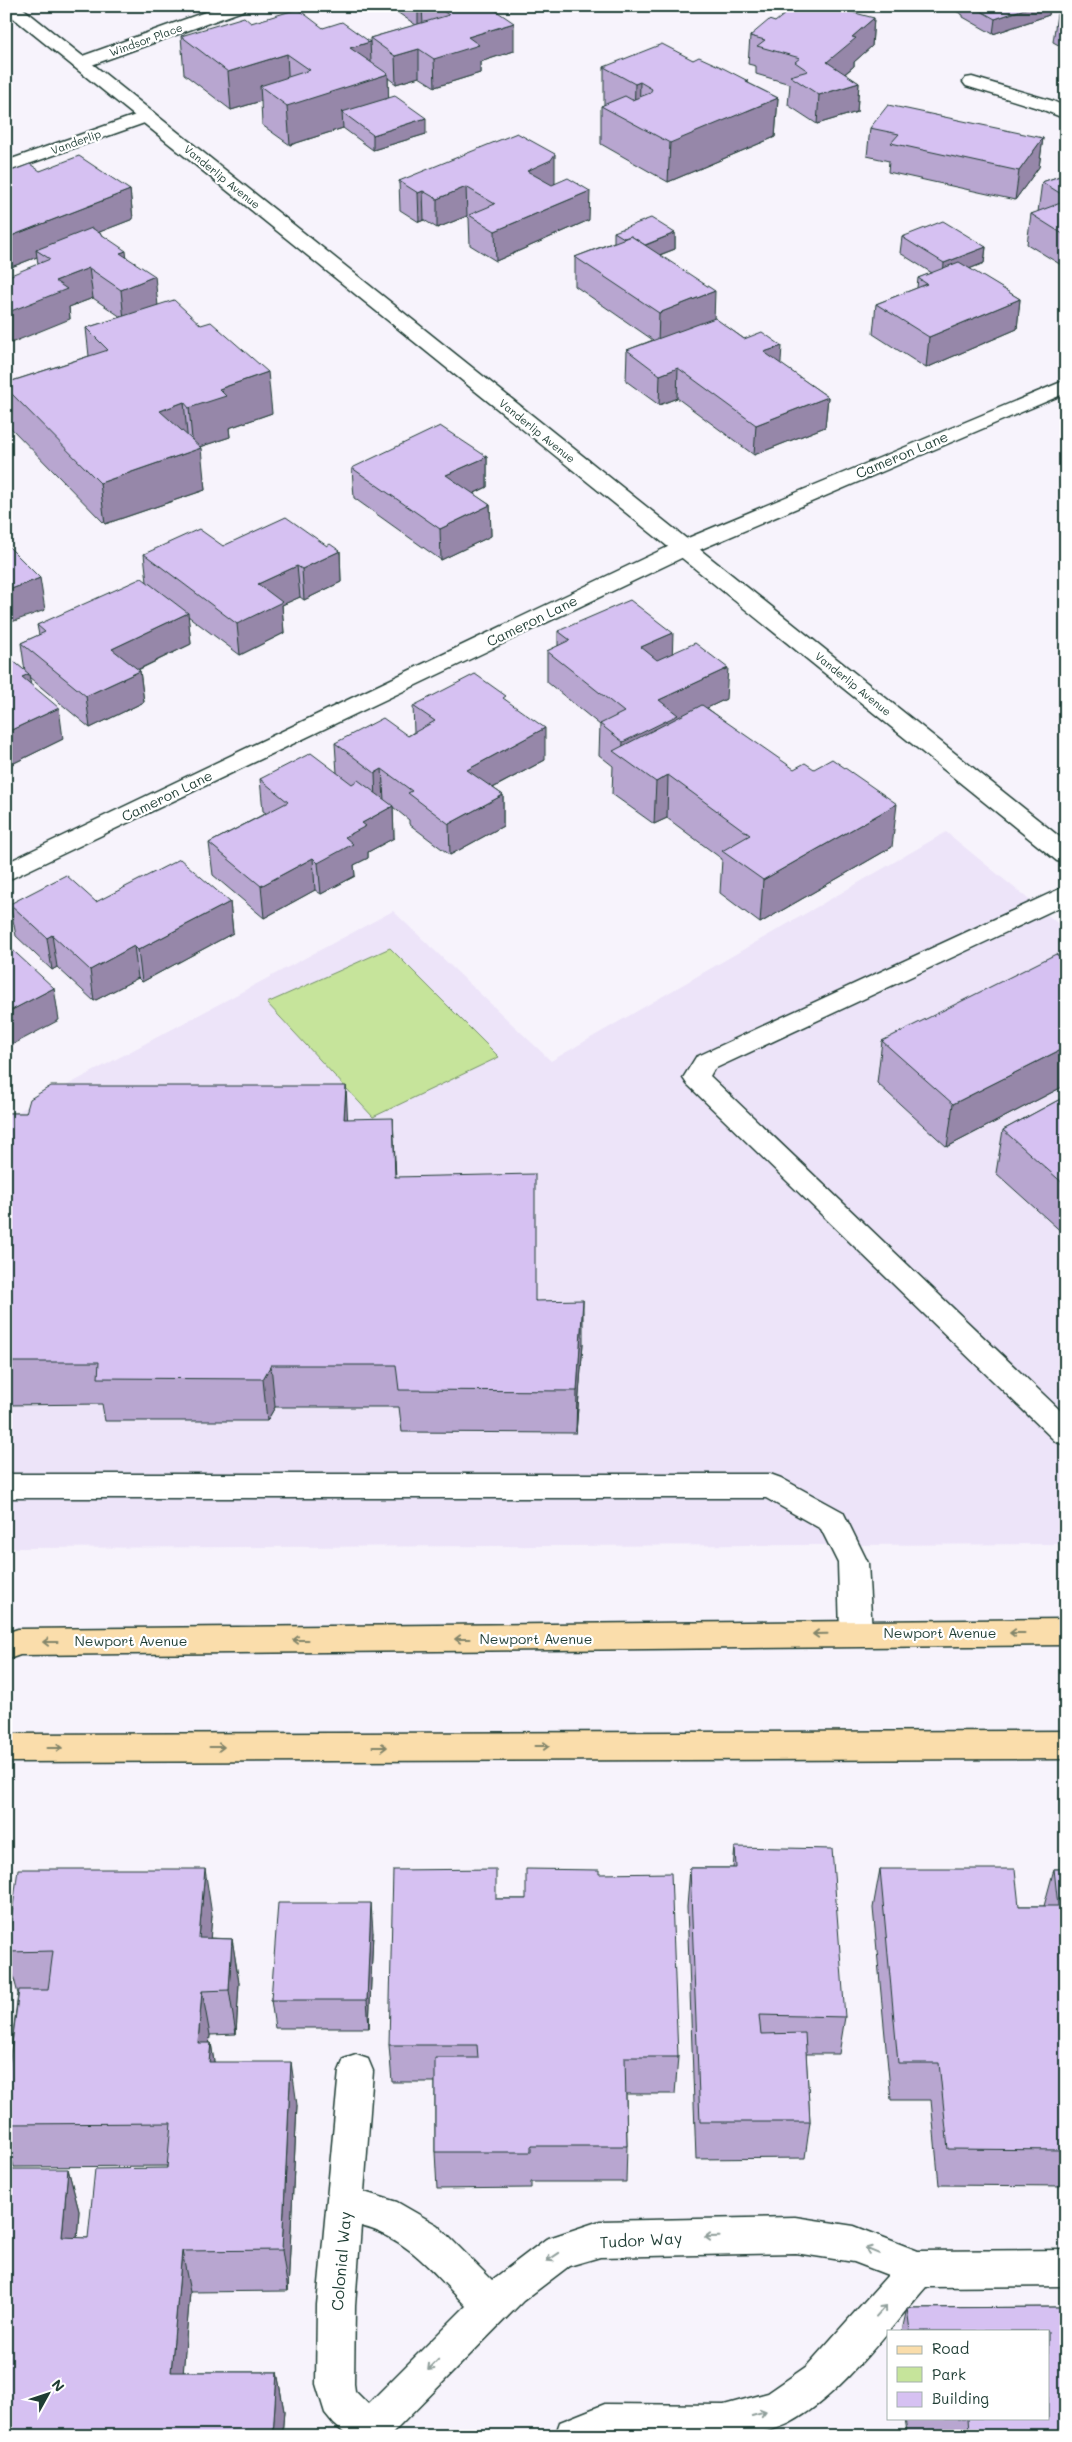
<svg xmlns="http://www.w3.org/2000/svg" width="1072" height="2442" viewBox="0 0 1072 2442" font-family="Mali,sans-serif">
<rect width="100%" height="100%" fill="#f7f3fc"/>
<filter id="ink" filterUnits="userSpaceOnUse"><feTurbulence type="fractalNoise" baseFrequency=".02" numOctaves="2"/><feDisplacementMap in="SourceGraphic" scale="10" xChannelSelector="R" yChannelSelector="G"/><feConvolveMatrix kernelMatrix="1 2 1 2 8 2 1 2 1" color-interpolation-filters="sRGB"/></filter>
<g filter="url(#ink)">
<polygon fill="#ede4f9" points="946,832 1066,930 1066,1544 6,1548 6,1118 393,911 551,1061"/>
<polygon fill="#c6e49b" stroke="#729068" points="390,948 499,1057 373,1117 267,1003"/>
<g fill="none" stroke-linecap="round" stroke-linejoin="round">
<g stroke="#1f3d34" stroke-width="3">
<g id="service">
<polygon points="1066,886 1066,904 714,1069 710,1076 1066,1416 1066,1445 1056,1442 687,1084 683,1078 696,1057"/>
<polygon points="6,1474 770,1474 781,1478 843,1512 868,1563 872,1633 867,1642 856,1646 845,1642 840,1633 838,1563 821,1529 766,1498 6,1498"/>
</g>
</g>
<g stroke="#1f3d34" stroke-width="3">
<g id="minor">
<polygon points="222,6 247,6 245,10 86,67 74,67 71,63 74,59"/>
<polygon points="972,77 1053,101 1066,107 1066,119 1041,109 966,86 963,82 966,78"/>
<polygon points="147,111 153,112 156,116 153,120 6,172 6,161"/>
<polygon points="1066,380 1066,393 692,553 6,881 6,863 676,543"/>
<path d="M356 2055 368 2059 373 2071 364 2192 397 2202 437 2225 492 2280 546 2239 600 2221 795 2217 854 2226 918 2251 1066 2250V2286L926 2287C887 2331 842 2395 790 2423 778 2429 763 2432 750 2436H555L560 2422 605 2404 724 2405 768 2393 807 2366 888 2275 854 2262 795 2253 600 2257 569 2266 523 2301 390 2436H348L334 2424 325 2413 316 2384 317 2305 339 2071 344 2059ZM361 2226C407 2237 435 2274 466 2306L368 2404 355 2391 354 2384 355 2305Z"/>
</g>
</g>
<g stroke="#1f3d34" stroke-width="3">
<polygon id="tertiary" points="6,6 20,6 1066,842 1066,863 1057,861 6,12"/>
</g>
<g stroke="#1f3d34" stroke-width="3">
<g id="primary">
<polygon points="1066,1619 1066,1645 20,1655 6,1660 6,1633 18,1629"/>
<polygon points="1066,1731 1066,1759 6,1762 6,1734"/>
</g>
</g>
<use href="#service" fill="#fff" fill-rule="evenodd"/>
<use href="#minor" fill="#fff" fill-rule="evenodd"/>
<use href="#tertiary" fill="#fff" fill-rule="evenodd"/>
<use href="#primary" fill="#faddab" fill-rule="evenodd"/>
</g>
<g fill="#b8a6d0" stroke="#1f3d34">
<polygon points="394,6 506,6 494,10 514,51 480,62 480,73 435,87 419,77 396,84 388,78 388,98 426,134 373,150 343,128 290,145 262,125 261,101 231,110 184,74 181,36 251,23 323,28 370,42 370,38 416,25 394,10"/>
<polygon points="947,6 1050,6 1049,15 993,34 963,17 963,15"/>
<polygon points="1066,11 1066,49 1053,42 1057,14"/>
<polygon points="874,18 872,46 854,62 854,66 845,74 859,83 857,112 817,124 788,105 790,84 756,74 756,66 748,64 750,36 775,22"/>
<polygon points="693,60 748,81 748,83 778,98 775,137 668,182 601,144 601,106 604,105 604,67"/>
<polygon points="870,128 1043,138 1039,167 1015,200 888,172 889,161 867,156"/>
<polygon points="40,171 130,190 133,219 99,232 127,257 158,305 272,413 229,428 230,437 199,447 205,490 105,524 8,425 6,412 6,383 89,356 86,328 121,317 93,298 69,307 70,319 38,264 37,257 6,269"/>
<polygon points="1066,174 1066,268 1027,244 1031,214 1038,212 1042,182"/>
<polygon points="399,181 555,183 554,184 589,220 496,261 470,245 469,218 467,216 437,228 424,220 419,222 400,210"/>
<polygon points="614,232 675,233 675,249 660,255 714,318 828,397 825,427 754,455 677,398 659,405 626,381 627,350 653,340 575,286 575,257 614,242"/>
<polygon points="902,237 986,247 984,263 969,269 1020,299 1017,329 926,368 873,334 876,304 917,288 918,278 932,273 900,253"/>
<polygon points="487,457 487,487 473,494 490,505 491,536 441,560 354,498 352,468"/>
<polygon points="223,546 327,546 340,551 341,582 304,600 300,597 282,605 284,633 240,655 188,616 191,644 138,670 140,671 144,702 90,728 29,677 30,684 63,739 12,764 6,758 6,655 25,671 21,643 39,635 37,625 147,582 144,554"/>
<polygon points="558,631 673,653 726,699 707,708 892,847 760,923 720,893 722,859 667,818 654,824 612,794 613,766 599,755 600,725 547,682 547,651 558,646"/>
<polygon points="506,700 545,760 493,788 503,795 503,826 450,855 409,824 409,820 393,807 394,838 368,852 368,858 354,865 355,876 321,894 315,890 264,918 213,875 209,843 266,813 263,811 260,779 337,773 335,743 408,736 414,732 413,706"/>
<polygon points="96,902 230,902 233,933 142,982 138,978 94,1001 57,967 52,970 16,936 10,904"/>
<polygon points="1066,962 1066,1085 947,1147 877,1083 882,1041"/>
<polygon points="1066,1096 1066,1236 996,1173 1003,1130"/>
<polygon points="6,1113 348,1119 395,1160 396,1177 583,1343 576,1433 402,1432 399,1407 275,1407 267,1421 105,1421 102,1404 6,1405"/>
<polygon points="735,1847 845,2017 839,2054 806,2054 810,2122 805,2158 696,2159 687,1907 690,1868 733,1868"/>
<polygon points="880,1869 1019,1906 1044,1906 1054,1869 1066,1869 1066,2186 939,2185 931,2100 891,2100 873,1908"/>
<polygon points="599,1874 678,2057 675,2094 626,2094 627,2146 626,2182 531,2182 531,2188 437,2189 435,2152 435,2082 392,2082 389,2045 497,1899 526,1899"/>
<polygon points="212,1915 210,1938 232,1939 239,1983 236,2034 210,2035 209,2043 211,2043 214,2062 297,2105 288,2291 190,2292 183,2372 277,2372 284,2411 282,2436 6,2436 68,2169 79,2211 77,2238 88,2238 167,2168 167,2166 14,2167 6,2139 6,2089 18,1994 7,1952"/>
<polygon points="373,1932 369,2028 275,2028 271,2000"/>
<polygon points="1066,2307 1066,2436 869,2436 869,2432 907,2432 905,2418 1048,2418 1048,2331 902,2331 907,2308"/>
</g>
<g fill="#9687a9" stroke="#1f3d34">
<polygon points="418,6 422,6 423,25 418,27"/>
<polygon points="487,6 506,6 487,12"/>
<polygon points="529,6 540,6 529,9"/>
<polygon points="1033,6 1050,6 1049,15 993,34 995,19"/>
<polygon points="874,18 872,46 854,62 854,66 825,90 827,62 852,37"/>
<polygon points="514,23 514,51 480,62 480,73 435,87 434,59 468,37"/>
<polygon points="370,42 372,79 388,74 389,113 342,112 343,128 290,145 287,106 350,48"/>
<polygon points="419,49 419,77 396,84 395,56"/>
<polygon points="287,54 289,92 260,86 261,101 231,110 228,72"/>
<polygon points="748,81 747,111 778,98 775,137 668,182 670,143 746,82"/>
<polygon points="640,82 639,121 634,122 635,84"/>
<polygon points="859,83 857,112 817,124 819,95"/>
<polygon points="426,118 426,134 373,150 373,135"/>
<polygon points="1043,138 1039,167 1015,200 1019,171"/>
<polygon points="555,154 555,183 551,190 527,171"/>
<polygon points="466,187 467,216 437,228 437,199"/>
<polygon points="130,190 133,219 43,254 36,250 37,257 6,269 6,238"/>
<polygon points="423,191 424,220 419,222 418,193"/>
<polygon points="590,191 589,220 496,261 495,231"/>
<polygon points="675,233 675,249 638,263 639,248"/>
<polygon points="986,247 984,263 943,279 944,263"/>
<polygon points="126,251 129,280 120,253"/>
<polygon points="89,268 93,298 69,307 70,319 6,345 6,313 55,281"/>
<polygon points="155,276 158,306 124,320 121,290"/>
<polygon points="715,291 714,321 658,343 659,313"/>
<polygon points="1020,299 1017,329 926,368 929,337"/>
<polygon points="782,346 780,376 764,352"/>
<polygon points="678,368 677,398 659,405 660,375"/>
<polygon points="268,372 272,413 229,428 230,437 193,449 189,408 219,389"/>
<polygon points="828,397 825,427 754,455 756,425"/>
<polygon points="184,402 188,444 160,411"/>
<polygon points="201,448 205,490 105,524 100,483"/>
<polygon points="487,457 487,487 447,506 446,475"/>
<polygon points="490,505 491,536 441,560 440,529"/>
<polygon points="340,551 341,582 304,600 302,569"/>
<polygon points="297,566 300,597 282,605 284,633 240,655 237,624 258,584"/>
<polygon points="40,578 45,610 6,624 6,591"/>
<polygon points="188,613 191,644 116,680 112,649"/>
<polygon points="673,633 672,664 640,678 641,647"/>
<polygon points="728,668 726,699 678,722 622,758 623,742 659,700"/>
<polygon points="140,671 144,702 90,728 86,696"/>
<polygon points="29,674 34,705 22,677"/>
<polygon points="59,708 63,739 12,764 7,732"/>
<polygon points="545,728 545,760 468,801 467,770"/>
<polygon points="382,769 384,800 376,804 375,773"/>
<polygon points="668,775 667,818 654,824 656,782"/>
<polygon points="503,795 503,826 450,855 449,824"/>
<polygon points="897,804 892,847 760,923 763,880"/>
<polygon points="393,806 394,838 368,852 368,858 354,865 355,876 321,894 318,863 345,837 362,823"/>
<polygon points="313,858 315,890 264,918 261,886"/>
<polygon points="230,902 233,933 142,982 138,950"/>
<polygon points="52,935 57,967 52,970 47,938"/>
<polygon points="134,946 138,978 94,1001 90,970"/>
<polygon points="54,988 59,1020 6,1048 6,1013"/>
<polygon points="1066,1047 1066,1085 947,1147 953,1104"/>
<polygon points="346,1086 348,1128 344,1119"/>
<polygon points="393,1118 395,1160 397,1220 395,1177"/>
<polygon points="583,1300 583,1343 576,1433 577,1391"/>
<polygon points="271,1365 275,1407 267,1421 263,1379"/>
<polygon points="205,1869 212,1915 207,1983 199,1938"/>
<polygon points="371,1903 373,1932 369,2028 367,2000"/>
<polygon points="232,1939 239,1983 236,2034 229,1990"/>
<polygon points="202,1991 210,2035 206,2087 198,2043"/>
<polygon points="211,2043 218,2087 209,2062"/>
<polygon points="291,2062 297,2105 288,2291 282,2250"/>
<polygon points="68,2169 79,2211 74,2279 62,2237"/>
<polygon points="182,2251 190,2292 180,2411 171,2372"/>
<polygon points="277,2372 284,2411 282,2436 273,2436"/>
</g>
<g fill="#d6c1f2" stroke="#1f3d34">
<polygon points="435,6 489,6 514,23 468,37 479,45 434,59 419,49 395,56 370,38 449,15"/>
<polygon points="795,6 829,6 874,18 852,37 856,38 827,62 859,83 819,95 790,76 808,71 795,62 800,58 757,46 765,40 750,36 769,20 775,22"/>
<polygon points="972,6 1033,6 995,19"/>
<polygon points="298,9 323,28 342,22 370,42 350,48 388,74 287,106 260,86 310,70 287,54 228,72 181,36 244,17 251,23"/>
<polygon points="1066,11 1066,19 1057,14"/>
<polygon points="662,44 693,60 699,57 721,67 748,81 746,82 778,98 670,143 601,106 625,96 632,100 650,93 652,89 640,82 635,84 604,67"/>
<polygon points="395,96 426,118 373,135 342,112"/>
<polygon points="888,105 1043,138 1019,171 891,143 899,134 870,128"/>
<polygon points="517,133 555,154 551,160 527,171 552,185 568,178 590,191 495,231 469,215 495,204 466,187 437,199 423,191 418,193 399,181"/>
<polygon points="79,156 130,190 6,238 6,173 30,164 40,171"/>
<polygon points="1066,174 1066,197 1042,182"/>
<polygon points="1066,201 1066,236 1031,214"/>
<polygon points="651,218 675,233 645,245 631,236 624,238 614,232"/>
<polygon points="943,221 986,247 944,263 902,237"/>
<polygon points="92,228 126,251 120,253 155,276 121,290 89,268 55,281 67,289 6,313 6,277 50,259 36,250"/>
<polygon points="631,236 715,291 659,313 575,257"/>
<polygon points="959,262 1020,299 929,337 876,304 927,284 918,278"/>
<polygon points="174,300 201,325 211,322 268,372 219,389 226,396 189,408 184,402 160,411 201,448 100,483 6,388 6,383 108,350 86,328"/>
<polygon points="715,318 744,339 762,332 782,346 764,352 828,397 756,425 678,368 660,375 627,350"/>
<polygon points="440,426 487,457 446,475 490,505 440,529 352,468"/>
<polygon points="286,517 327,546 330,544 340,551 302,569 297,566 258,584 282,602 237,624 144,554 199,529 223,546"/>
<polygon points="6,544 40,578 6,591"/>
<polygon points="142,578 188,613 112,649 140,671 86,696 21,643 45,632 37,625"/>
<polygon points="630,600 673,633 641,647 657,660 695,643 728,668 659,700 678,715 623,742 600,724 624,712 547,651 570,640 558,631"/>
<polygon points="6,655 29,674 22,677 59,708 7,732 6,732"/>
<polygon points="475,674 506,696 503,698 545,728 467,770 503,795 449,824 408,793 412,791 382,769 375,773 335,743 383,718 408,736 435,721 413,706"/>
<polygon points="702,705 794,769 805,763 814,769 832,759 897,804 763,880 722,851 750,835 668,775 656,782 613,751"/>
<polygon points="311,753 352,784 358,780 393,806 362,823 366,826 345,837 353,844 318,863 313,858 261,886 209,843 288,802 260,779"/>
<polygon points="180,859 230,902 138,950 134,946 90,970 52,935 47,938 10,904 66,875 96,902"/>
<polygon points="6,944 54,988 6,1013"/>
<polygon points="1056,954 1066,962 1066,1047 953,1104 882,1041"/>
<polygon points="51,1086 346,1086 344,1119 393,1118 395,1177 535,1174 535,1301 583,1300 577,1391 399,1390 396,1365 271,1365 263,1379 98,1378 99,1362 6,1362 6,1113 26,1113 30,1099"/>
<polygon points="1066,1096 1066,1186 1003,1130"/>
<polygon points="735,1847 832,1849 845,2017 759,2015 761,2034 805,2033 810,2122 700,2122 690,1868 736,1868"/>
<polygon points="18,1869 205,1869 199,1938 232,1939 229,1990 202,1991 198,2043 211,2043 209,2062 291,2062 282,2250 182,2251 171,2372 277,2372 273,2436 6,2436 6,2169 68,2169 62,2237 88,2238 95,2169 167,2168 171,2123 6,2124 6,2089 19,1990 48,1990 53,1951 7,1952"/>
<polygon points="496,1869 496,1899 526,1899 526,1869 599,1870 599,1874 671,1873 678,2057 625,2057 627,2146 531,2146 531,2152 435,2152 435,2058 478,2058 477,2045 389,2045 393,1870"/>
<polygon points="880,1869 1015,1869 1019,1906 1058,1906 1054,1869 1066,1869 1066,2150 948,2149 939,2063 898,2063"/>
<polygon points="278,1903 371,1903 367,2000 271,2000"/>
<polygon points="1066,2307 1066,2436 870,2436 869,2432 969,2432 968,2418 1048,2418 1048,2331 910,2331 907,2308"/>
</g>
<defs><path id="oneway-shaft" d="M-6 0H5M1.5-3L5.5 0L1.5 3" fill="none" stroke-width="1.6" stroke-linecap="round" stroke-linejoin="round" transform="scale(1.25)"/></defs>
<g stroke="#82856a">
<use href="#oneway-shaft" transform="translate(1017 1633) rotate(180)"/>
<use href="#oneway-shaft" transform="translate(820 1634) rotate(179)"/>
<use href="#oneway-shaft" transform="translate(462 1639) rotate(180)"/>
<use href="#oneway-shaft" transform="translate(300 1640) rotate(180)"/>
<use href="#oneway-shaft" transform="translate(50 1642) rotate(180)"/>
<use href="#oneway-shaft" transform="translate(542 1746)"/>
<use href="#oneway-shaft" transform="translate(217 1747)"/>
<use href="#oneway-shaft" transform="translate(380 1747)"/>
<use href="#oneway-shaft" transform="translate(55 1748)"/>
</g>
<g stroke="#8f9e9a">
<use href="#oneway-shaft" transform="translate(712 2237) rotate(179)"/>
<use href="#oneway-shaft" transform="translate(872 2251) rotate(-158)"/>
<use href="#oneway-shaft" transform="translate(553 2257) rotate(146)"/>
<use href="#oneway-shaft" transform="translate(881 2311) rotate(-48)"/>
<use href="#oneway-shaft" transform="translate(433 2365) rotate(134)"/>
<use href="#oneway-shaft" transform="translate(759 2414) rotate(-15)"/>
</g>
</g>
<g text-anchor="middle" stroke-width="4.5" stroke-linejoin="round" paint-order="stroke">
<g font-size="11" fill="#1f3d34" stroke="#fff">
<text transform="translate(146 40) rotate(-20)" y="4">Windsor Place</text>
<text transform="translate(76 142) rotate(-20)" y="4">Vanderlip</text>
<text transform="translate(222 177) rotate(39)" y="4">Vanderlip Avenue</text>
<text transform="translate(537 431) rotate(39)" y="4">Vanderlip Avenue</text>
<text transform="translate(853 684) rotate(39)" y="4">Vanderlip Avenue</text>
</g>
<g font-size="14" fill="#1f3d34" stroke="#fff">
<text transform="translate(902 455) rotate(-23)" y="5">Cameron Lane</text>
<text transform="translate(532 621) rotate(-26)" y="5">Cameron Lane</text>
<text transform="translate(167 796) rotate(-26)" y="5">Cameron Lane</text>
<text x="940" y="1638">Newport Avenue</text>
<text x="536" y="1644">Newport Avenue</text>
<text x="131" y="1646">Newport Avenue</text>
</g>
<g font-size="16" fill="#1f3d34" stroke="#fff">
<text transform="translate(641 2240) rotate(-3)" y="6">Tudor Way</text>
<text transform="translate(341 2261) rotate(-85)" y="6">Colonial Way</text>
</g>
</g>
<rect width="1072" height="2442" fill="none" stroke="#fff" stroke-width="25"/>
<rect x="12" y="12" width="1047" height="2417" fill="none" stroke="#1f3d34" stroke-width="2" filter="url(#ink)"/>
<rect x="887" y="2330" width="162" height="90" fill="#ffffff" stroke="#a5b1ae"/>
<rect x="897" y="2346" width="25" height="8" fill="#faddab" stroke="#a5b1ae"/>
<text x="932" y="2354" font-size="15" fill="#1f3d34">Road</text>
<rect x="897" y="2367" width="25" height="15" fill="#c6e49b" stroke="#a5b1ae"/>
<text x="932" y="2380" font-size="15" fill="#1f3d34">Park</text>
<rect x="897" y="2392" width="25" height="15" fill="#d6c1f2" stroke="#a5b1ae"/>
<text x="932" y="2404" font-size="15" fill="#1f3d34">Building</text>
<g transform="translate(48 2394) rotate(50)" stroke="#ffffff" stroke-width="4" paint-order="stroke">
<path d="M0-4L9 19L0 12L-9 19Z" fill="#1f3d34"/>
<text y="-8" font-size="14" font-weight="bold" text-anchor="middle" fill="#1f3d34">N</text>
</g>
</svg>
